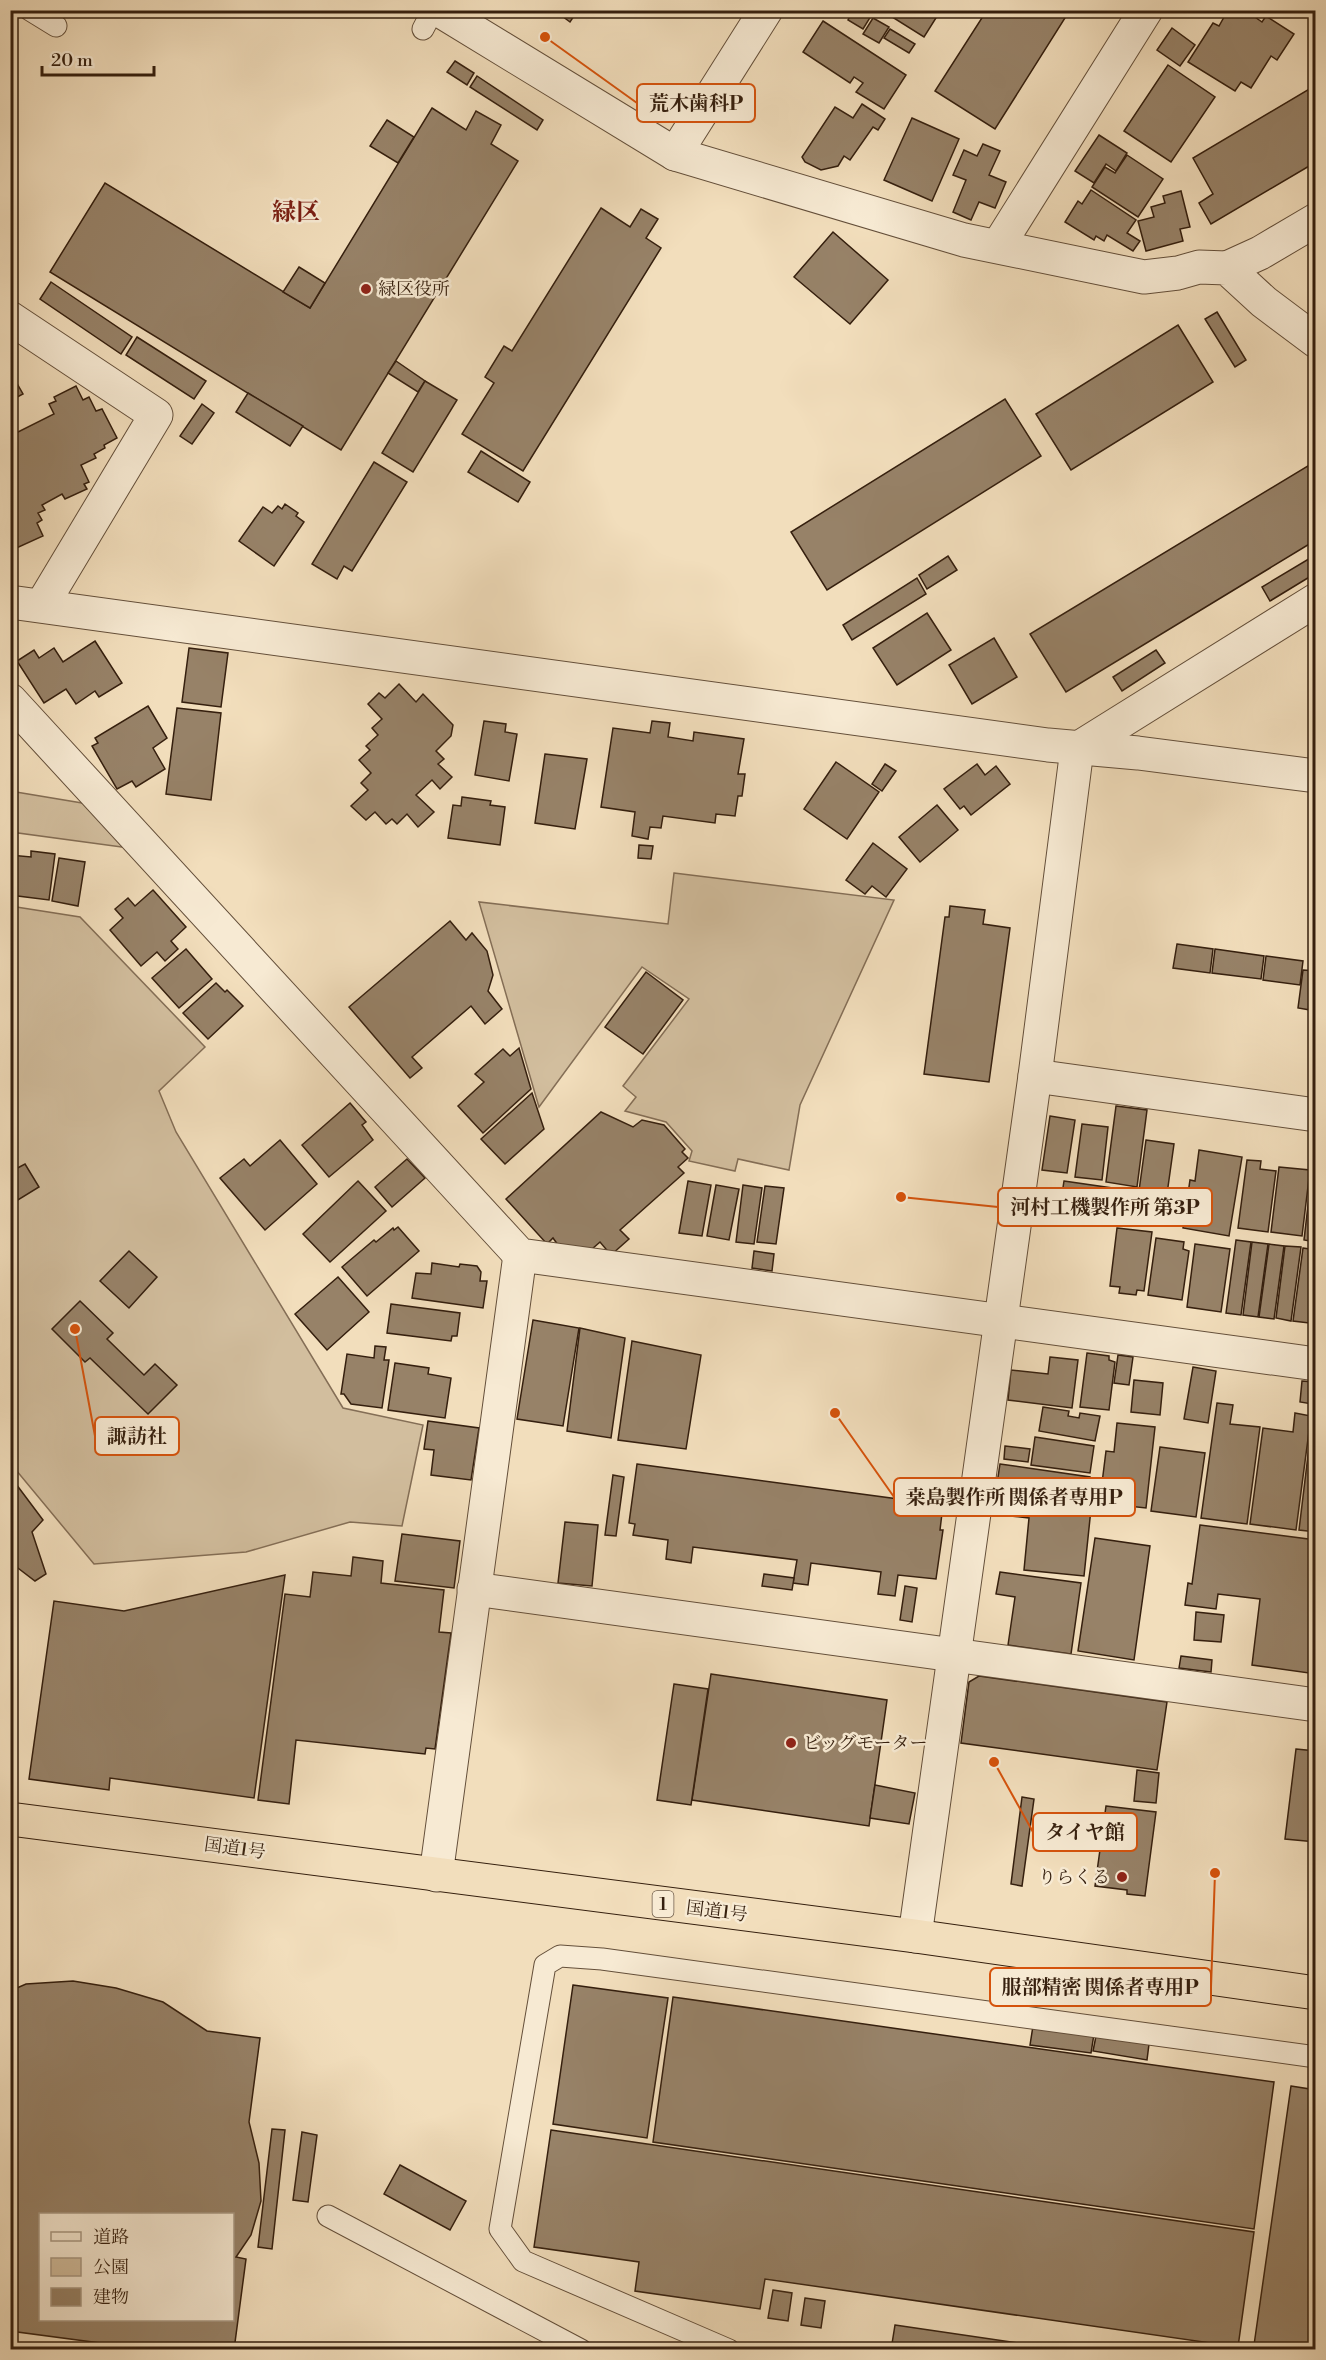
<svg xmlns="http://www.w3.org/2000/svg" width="1326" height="2360" viewBox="0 0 1326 2360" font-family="'Libre Bodoni','Noto Serif JP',serif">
<rect width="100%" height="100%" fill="#f2debc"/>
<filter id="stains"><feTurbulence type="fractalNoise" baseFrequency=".00333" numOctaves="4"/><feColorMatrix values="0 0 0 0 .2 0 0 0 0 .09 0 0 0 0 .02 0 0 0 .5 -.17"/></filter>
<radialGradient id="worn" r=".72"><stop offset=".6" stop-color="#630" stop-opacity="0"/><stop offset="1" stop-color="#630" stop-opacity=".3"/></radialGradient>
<g fill="#d2be9e" stroke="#846e56" stroke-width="1.5">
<polygon points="10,791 88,804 129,848 11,832"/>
<polygon points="674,873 894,900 800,1105 789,1170 738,1159 735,1171 689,1161 692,1151 666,1122 625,1111 636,1097 623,1086 689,999 642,967 539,1107 479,902 668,924"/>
<polygon points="10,906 80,917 205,1047 159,1091 176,1132 343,1408 423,1425 402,1526 350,1522 246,1552 94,1564 11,1464"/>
</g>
<g fill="#978268" stroke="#351f0e" stroke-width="1.5" fill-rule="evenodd">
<polygon points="554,10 578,10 570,22"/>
<polygon points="853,10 863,10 871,16 863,29 848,20"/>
<polygon points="881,10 941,10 924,37"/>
<polygon points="987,10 1070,10 995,129 935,91"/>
<polygon points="1228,10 1245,10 1262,22 1266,16 1294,34 1277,60 1271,56 1251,88 1241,82 1235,91 1188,62 1213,23 1219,26"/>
<polygon points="873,18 889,27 879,43 863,34"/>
<polygon points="823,21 906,75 884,109 856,92 863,83 854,77 850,83 803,52"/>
<polygon points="1172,28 1195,45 1180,66 1157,50"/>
<polygon points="890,29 915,44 909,53 884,38"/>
<polygon points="455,61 474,73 467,85 447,72"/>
<polygon points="1168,65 1215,97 1171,162 1124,131"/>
<polygon points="477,76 543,120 537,130 470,87"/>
<polygon points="1316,85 1316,162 1211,224 1199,203 1213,194 1193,158"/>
<polygon points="862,104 885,119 878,130 873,127 850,160 844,156 838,166 821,170 805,162 802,157 835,107 853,118"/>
<polygon points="432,108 466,130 476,111 501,125 491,144 518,161 341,450 50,272 105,183 310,308"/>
<polygon points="912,118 959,139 932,201 884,180"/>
<polygon points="387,120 414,137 398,163 370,146"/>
<polygon points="1099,135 1127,153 1116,171 1106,164 1094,183 1075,171"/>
<polygon points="983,144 1000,151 989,175 1006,182 995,208 979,202 971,220 953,212 966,180 953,175 964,150 977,156"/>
<polygon points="1127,155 1163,179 1138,217 1092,187 1105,167 1115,173"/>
<polygon points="1091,190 1136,220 1127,233 1140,241 1133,251 1107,235 1104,241 1096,236 1094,240 1065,222 1078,201 1082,204"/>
<polygon points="1181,191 1190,227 1180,229 1183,241 1146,251 1138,221 1154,217 1151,207 1165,203 1163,196"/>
<polygon points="601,208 630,227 641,209 658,219 646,238 661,248 523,471 462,434 494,383 485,377 504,346 512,351"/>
<polygon points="833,232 888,280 850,324 794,277"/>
<polygon points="299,267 325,283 310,308 283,292"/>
<polygon points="51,282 132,337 121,354 40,299"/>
<polygon points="1217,312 1246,360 1235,367 1205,319"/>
<polygon points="1178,325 1213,382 1071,470 1036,414"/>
<polygon points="137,337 206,381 194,399 126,355"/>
<polygon points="10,361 15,370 11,373 23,394 10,401"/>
<polygon points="396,361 425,381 418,392 388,373"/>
<polygon points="425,381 457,400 413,472 382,453"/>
<polygon points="76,386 83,400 89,397 96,411 102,409 117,438 104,445 105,448 94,454 96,458 81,465 89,482 84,484 87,489 65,499 62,494 42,505 45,510 38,513 42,520 37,523 43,536 12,550 10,546 10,436 54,414 49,404 56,401 54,397"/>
<polygon points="248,393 303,426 290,446 236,412"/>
<polygon points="1005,399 1041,456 827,590 791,532"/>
<polygon points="202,404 214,413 192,444 180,436"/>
<polygon points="481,451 530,482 518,502 468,472"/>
<polygon points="1316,461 1316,540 1066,692 1030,634"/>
<polygon points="374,462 407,482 352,571 344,566 337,579 312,564"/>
<polygon points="285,504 298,513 296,516 304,522 274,566 239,541 263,507 272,513 278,506 282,509"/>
<polygon points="948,556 957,570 927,589 919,575"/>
<polygon points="1312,557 1316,562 1316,573 1270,601 1262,587"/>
<polygon points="917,578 926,594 852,640 843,625"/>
<polygon points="927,613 951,650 897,685 873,648"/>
<polygon points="994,638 1017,677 972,704 949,665"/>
<polygon points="95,641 122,683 99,697 95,691 76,704 66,689 44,703 17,661 34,650 39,658 54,648 63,662"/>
<polygon points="189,648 228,653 221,707 182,702"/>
<polygon points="1156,650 1165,663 1122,691 1113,677"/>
<polygon points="399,684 416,702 423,694 453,725 451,736 436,751 444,759 438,764 452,777 440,789 432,780 416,795 434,812 418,827 407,814 397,824 392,819 386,824 375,812 366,820 351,806 368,790 361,783 371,773 359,760 370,750 366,746 378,735 372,728 382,719 368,704 379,693 385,698"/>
<polygon points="148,706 167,738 153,748 165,769 136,787 132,781 117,789 92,746 98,743 95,738"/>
<polygon points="177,708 221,713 211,800 166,794"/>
<polygon points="484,721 506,724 505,732 517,734 509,781 475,775"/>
<polygon points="652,721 670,723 668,737 693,741 694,732 744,739 738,774 745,774 742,796 738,796 735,816 716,814 715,823 663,816 661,828 650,827 648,839 632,836 635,812 601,807 613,728 650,733"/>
<polygon points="545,754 587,759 575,829 535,823"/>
<polygon points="836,762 879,792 847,839 804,809"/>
<polygon points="885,764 896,771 882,791 872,784"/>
<polygon points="977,764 985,775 996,766 1010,784 971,815 964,806 960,809 944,789"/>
<polygon points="462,797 491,801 490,805 505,807 500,845 448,838 453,805 461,806"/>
<polygon points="937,805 958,830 920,862 899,837"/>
<polygon points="873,843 907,869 886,897 872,886 865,894 846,880"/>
<polygon points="639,845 653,846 651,859 638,858"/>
<polygon points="31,851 55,854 49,900 10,895 10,855 31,857"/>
<polygon points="59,858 85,862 78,906 52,901"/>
<polygon points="153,890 186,927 171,941 178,949 165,961 157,952 141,966 110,930 123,918 115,909 128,898 135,906"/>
<polygon points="950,906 985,910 983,924 1010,928 989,1082 924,1074 945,917 949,917"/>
<polygon points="450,921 466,940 472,933 487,951 493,975 488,991 502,1009 485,1024 471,1006 412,1057 422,1068 410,1078 349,1007"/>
<polygon points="1177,944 1213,949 1210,973 1173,968"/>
<polygon points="186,949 212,979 179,1008 152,978"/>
<polygon points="1215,949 1264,956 1261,979 1212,973"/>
<polygon points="1266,956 1303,961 1300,985 1263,980"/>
<polygon points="1303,970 1316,971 1316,1011 1298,1008"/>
<polygon points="646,972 683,1000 643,1054 605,1027"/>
<polygon points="216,983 225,992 227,990 243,1006 208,1039 183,1013"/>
<polygon points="519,1048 531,1089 483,1133 458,1106 484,1082 475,1074 503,1049 510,1056"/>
<polygon points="532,1093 544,1129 505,1164 481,1139"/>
<polygon points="350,1103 366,1122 362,1125 373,1140 329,1177 302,1145"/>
<polygon points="1116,1106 1147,1110 1137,1187 1106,1182"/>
<polygon points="601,1112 633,1127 642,1120 664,1125 685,1149 682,1152 688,1158 678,1167 684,1173 620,1230 629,1239 611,1255 600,1242 592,1249 558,1245 553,1238 547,1244 506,1199"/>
<polygon points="1050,1116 1075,1120 1067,1173 1042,1170"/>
<polygon points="1082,1124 1108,1127 1102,1180 1075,1177"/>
<polygon points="280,1140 317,1184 265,1230 220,1178 244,1159 250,1166"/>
<polygon points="1146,1140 1174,1144 1166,1201 1138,1198"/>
<polygon points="1199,1150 1242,1157 1229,1236 1183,1228 1190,1180 1195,1181"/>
<polygon points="407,1159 425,1178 392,1207 375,1187"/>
<polygon points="1247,1160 1261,1161 1260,1169 1276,1171 1268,1232 1238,1228"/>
<polygon points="25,1164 39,1187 13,1203 10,1198 10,1172"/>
<polygon points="1279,1167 1310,1170 1302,1236 1271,1232"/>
<polygon points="1312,1171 1316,1171 1316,1242 1304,1240"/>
<polygon points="358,1181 386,1211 330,1262 303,1234"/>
<polygon points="688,1181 711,1185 702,1236 679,1233"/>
<polygon points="1064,1181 1133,1191 1130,1217 1060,1207"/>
<polygon points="716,1185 739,1189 729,1240 707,1236"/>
<polygon points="743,1185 762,1188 754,1244 736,1242"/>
<polygon points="765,1186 784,1188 776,1244 757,1242"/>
<polygon points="398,1227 419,1251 367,1296 342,1267 374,1240 376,1242 393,1228 394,1230"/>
<polygon points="1117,1228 1152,1232 1144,1291 1137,1290 1136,1295 1119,1293 1120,1287 1110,1286"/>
<polygon points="1156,1238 1184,1242 1183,1249 1189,1251 1182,1300 1148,1295"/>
<polygon points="1236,1240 1251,1242 1241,1315 1226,1313"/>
<polygon points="1252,1242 1268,1244 1258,1317 1243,1315"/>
<polygon points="1195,1244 1230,1249 1221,1312 1187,1307"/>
<polygon points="1269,1244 1284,1246 1274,1319 1259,1317"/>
<polygon points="1285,1246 1301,1247 1291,1321 1276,1318"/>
<polygon points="1303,1248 1316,1250 1316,1272 1309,1323 1293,1321"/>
<polygon points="129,1251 157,1277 129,1308 100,1281"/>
<polygon points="754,1251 774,1254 772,1271 752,1268"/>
<polygon points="432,1263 459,1267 460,1264 477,1266 481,1272 480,1281 487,1281 483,1308 412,1298 416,1273 431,1274"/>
<polygon points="338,1277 369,1312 327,1350 295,1314"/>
<polygon points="80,1301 113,1333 107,1339 144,1375 155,1364 177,1385 148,1414 90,1358 85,1362 52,1329"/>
<polygon points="391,1304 460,1313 457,1336 452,1336 451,1341 387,1333"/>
<polygon points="533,1320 579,1328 563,1426 517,1419"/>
<polygon points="580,1328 625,1338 611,1438 567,1431"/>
<polygon points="632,1341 701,1355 686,1449 618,1440"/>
<polygon points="375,1346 386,1347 384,1360 389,1360 382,1408 351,1404 344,1394 341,1394 347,1354 374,1358"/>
<polygon points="1087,1353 1109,1356 1109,1360 1115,1362 1109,1410 1080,1407"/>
<polygon points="1118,1355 1133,1357 1129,1385 1114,1383"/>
<polygon points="1050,1357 1078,1360 1072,1408 1008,1400 1011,1370 1048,1374"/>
<polygon points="395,1363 429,1368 428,1374 451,1378 445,1418 388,1410"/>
<polygon points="1193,1367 1216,1371 1208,1423 1184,1419"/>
<polygon points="1134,1380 1163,1383 1160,1415 1131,1412"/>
<polygon points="1302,1381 1314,1382 1312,1404 1300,1402"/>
<polygon points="1217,1403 1233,1405 1230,1424 1260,1427 1247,1524 1201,1518"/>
<polygon points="1043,1407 1069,1411 1068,1416 1079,1418 1080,1413 1100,1416 1095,1441 1039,1431"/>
<polygon points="1295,1413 1311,1416 1296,1530 1250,1524 1263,1428 1293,1432"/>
<polygon points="428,1421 479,1428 471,1480 431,1475 434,1450 424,1449"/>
<polygon points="1117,1423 1155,1427 1146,1508 1110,1504 1112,1484 1102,1483 1106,1451 1114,1452"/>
<polygon points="1035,1437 1094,1446 1090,1473 1031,1465"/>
<polygon points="1005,1446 1030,1449 1028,1462 1004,1459"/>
<polygon points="1160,1447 1205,1453 1196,1517 1151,1511"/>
<polygon points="1309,1447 1316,1448 1316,1532 1299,1530"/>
<polygon points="637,1464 943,1505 940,1530 943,1530 936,1579 898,1575 895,1596 878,1594 881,1572 811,1563 808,1585 793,1583 797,1560 693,1547 691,1563 666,1559 668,1540 633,1535 635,1524 629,1523"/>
<polygon points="1000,1464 1090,1477 1086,1503 996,1490"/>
<polygon points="613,1475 624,1477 616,1536 605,1535"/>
<polygon points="10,1476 43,1520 32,1532 46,1574 35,1581 10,1562"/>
<polygon points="1013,1501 1091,1509 1084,1576 1024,1570 1029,1518 1011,1516"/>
<polygon points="565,1522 598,1525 592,1586 558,1583"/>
<polygon points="1200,1525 1316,1540 1316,1674 1252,1665 1260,1599 1218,1594 1216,1609 1185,1605 1188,1583 1192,1584"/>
<polygon points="402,1534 460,1541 454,1588 395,1581"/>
<polygon points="1095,1538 1150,1546 1134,1660 1078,1651"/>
<polygon points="353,1557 383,1561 381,1583 444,1590 439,1632 451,1633 435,1749 426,1748 425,1754 296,1740 289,1804 258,1800 285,1594 310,1597 313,1572 351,1576"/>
<polygon points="1000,1572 1081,1583 1071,1654 1008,1645 1015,1597 996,1594"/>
<polygon points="764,1574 794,1578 792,1590 762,1586"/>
<polygon points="285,1575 254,1798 110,1778 109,1790 29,1779 54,1601 124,1611"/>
<polygon points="905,1586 917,1588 912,1622 900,1620"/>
<polygon points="1196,1612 1224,1615 1221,1642 1194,1640"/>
<polygon points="1181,1656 1212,1660 1211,1672 1179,1668"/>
<polygon points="711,1674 887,1700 869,1826 692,1800"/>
<polygon points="979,1676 1167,1702 1157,1770 961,1743 969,1682"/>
<polygon points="674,1684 708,1689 691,1805 657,1800"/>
<polygon points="1296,1749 1316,1751 1316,1842 1285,1839"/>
<polygon points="1137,1770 1159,1773 1156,1803 1134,1801"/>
<polygon points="875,1785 915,1793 909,1824 870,1818"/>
<polygon points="1022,1797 1034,1799 1022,1886 1011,1884"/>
<polygon points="1106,1806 1156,1812 1145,1896 1127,1894 1127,1890 1095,1886"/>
<path d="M73 1981 116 1988 163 2002 207 2031 260 2038 249 2122 259 2163 261 2201 251 2235 236 2257 246 2259 234 2350H153L10 2331V1991L26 1984ZM40 2214H232V2320H40Z"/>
<polygon points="573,1985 668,1998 647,2138 553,2124"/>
<polygon points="673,1997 1274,2082 1254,2229 653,2142"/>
<polygon points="1033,2026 1094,2034 1091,2053 1030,2045"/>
<polygon points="1096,2036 1149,2044 1147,2060 1093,2051"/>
<polygon points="1291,2086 1316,2090 1316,2350 1287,2350 1254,2345"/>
<polygon points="272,2129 285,2130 272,2249 258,2247"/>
<polygon points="551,2130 1254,2232 1238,2347 765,2279 760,2309 635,2291 639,2262 534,2247"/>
<polygon points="302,2132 317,2135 308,2202 293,2200"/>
<polygon points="400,2165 466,2201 450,2230 384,2194"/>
<polygon points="773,2290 792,2293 788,2321 768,2318"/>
<polygon points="805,2298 825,2301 821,2328 801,2325"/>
<polygon points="895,2325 1066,2350 891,2350"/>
<polygon points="1254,2345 1287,2350 1254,2350"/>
</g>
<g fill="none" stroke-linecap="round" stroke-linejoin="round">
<g stroke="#644f3a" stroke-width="23">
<g id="service">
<polyline points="30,10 56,26"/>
<polyline points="423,29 433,10"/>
<polyline points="328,2216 581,2350"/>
<polyline points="729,2350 523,2261 500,2229 545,1965 560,1956 602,1959 1316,2057"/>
</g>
</g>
<g stroke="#644f3a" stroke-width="35">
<g id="minor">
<polyline points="439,10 675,154 964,240 1144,277 1178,273 1199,267 1227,268 1264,302 1316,341"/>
<polyline points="675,154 766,10"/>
<polyline points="998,246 1146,10"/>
<polyline points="1227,268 1260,253 1316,220"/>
<polyline points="10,318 156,415 42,605"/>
<polyline points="10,602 1048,745 1138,753 1316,776"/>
<polyline points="10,700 520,1255 1316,1364"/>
<polyline points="1035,1076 1316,1115"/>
<polyline points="474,1589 1316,1705"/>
<polyline points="436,1875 520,1255"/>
<polyline points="915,1936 1035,1076 1077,749 1316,600"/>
</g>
</g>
<g stroke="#351f0e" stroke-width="35">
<polyline id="trunk" points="10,1819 915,1936 1316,1993"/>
</g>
<use href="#service" stroke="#f7ead3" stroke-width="21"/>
<use href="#minor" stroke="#f7ead3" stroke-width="33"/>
<use href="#trunk" stroke="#f2debc" stroke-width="33"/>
</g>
<g fill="#8f2418" stroke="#f7ead3" stroke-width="2">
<circle cx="366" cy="289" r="6"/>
<circle cx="791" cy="1743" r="6"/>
<circle cx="1122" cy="1877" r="6"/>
</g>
<g text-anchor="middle" stroke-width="5" stroke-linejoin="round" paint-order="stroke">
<rect fill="#f7ead3" stroke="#6f5c49" stroke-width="1.5" x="652.5" y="1891" width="21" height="26" rx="4.5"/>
<g font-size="16" font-weight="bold" fill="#351f0e">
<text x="663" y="1910">1</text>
</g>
<g font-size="18" fill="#351f0e" stroke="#f7ead3" text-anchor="start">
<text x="378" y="295">緑区役所</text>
<text x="803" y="1749">ビッグモーター</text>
<text x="1110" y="1883" text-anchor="end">りらくる</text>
</g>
<g font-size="18" fill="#351f0e" stroke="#f7ead3">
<text transform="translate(235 1848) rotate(8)" y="6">国道1号</text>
<text transform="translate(717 1911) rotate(7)" y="6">国道1号</text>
</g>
<g font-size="24" font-weight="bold" fill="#7a1f14" stroke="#f7ead3">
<text x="296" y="220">緑区</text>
</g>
</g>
<path fill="none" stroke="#d6530c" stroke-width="2" d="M545 37L637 103M901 1197L998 1207M75 1329L95 1436M835 1413L894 1497M994 1762L1033 1832M1215 1873L1211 1987"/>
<g fill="#d6530c" stroke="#f7ead3" stroke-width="2">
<circle cx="545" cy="37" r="6"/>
<circle cx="901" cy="1197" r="6"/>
<circle cx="75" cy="1329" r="6"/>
<circle cx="835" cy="1413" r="6"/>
<circle cx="994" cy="1762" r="6"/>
<circle cx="1215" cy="1873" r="6"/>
</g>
<g fill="#f7ead3" stroke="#d6530c" stroke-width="2">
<rect x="637" y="84" width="118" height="38" rx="6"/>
<rect x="998" y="1188" width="214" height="38" rx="6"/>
<rect x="95" y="1417" width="84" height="38" rx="6"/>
<rect x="894" y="1478" width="241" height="38" rx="6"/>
<rect x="1033" y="1813" width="104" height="38" rx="6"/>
<rect x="990" y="1968" width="221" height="38" rx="6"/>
</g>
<g font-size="20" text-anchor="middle" font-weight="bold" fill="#351f0e">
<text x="696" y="110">荒木歯科P</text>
<text x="1105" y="1214">河村工機製作所 第3P</text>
<text x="137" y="1443">諏訪社</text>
<text x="1014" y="1504">桒島製作所 関係者専用P</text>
<text x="1085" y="1839">タイヤ館</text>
<text x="1100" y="1994">服部精密 関係者専用P</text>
</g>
<rect width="1326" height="2360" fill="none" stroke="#f2debc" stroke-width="36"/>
<rect x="12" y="12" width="1302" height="2336" fill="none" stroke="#351f0e" stroke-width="3"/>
<rect x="18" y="18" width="1290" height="2324" fill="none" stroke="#351f0e" stroke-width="1.5"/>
<rect x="39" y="2213" width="195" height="108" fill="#f7ead3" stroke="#a99984" stroke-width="1.5"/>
<rect x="51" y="2232" width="30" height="9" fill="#f7ead3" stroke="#a99984" stroke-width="1.5"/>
<text x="93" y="2243" font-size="18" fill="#351f0e">道路</text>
<rect x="51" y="2258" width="30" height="18" fill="#d2be9e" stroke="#a99984" stroke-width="1.5"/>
<text x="93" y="2273" font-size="18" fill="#351f0e">公園</text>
<rect x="51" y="2288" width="30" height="18" fill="#978268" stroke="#a99984" stroke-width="1.5"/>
<text x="93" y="2303" font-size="18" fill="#351f0e">建物</text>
<path d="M42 66v9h112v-9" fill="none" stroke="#351f0e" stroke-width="3"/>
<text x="51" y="66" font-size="18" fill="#351f0e" stroke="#f7ead3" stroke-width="4.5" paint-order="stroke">20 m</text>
<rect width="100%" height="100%" filter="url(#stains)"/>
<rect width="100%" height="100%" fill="url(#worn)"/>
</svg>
